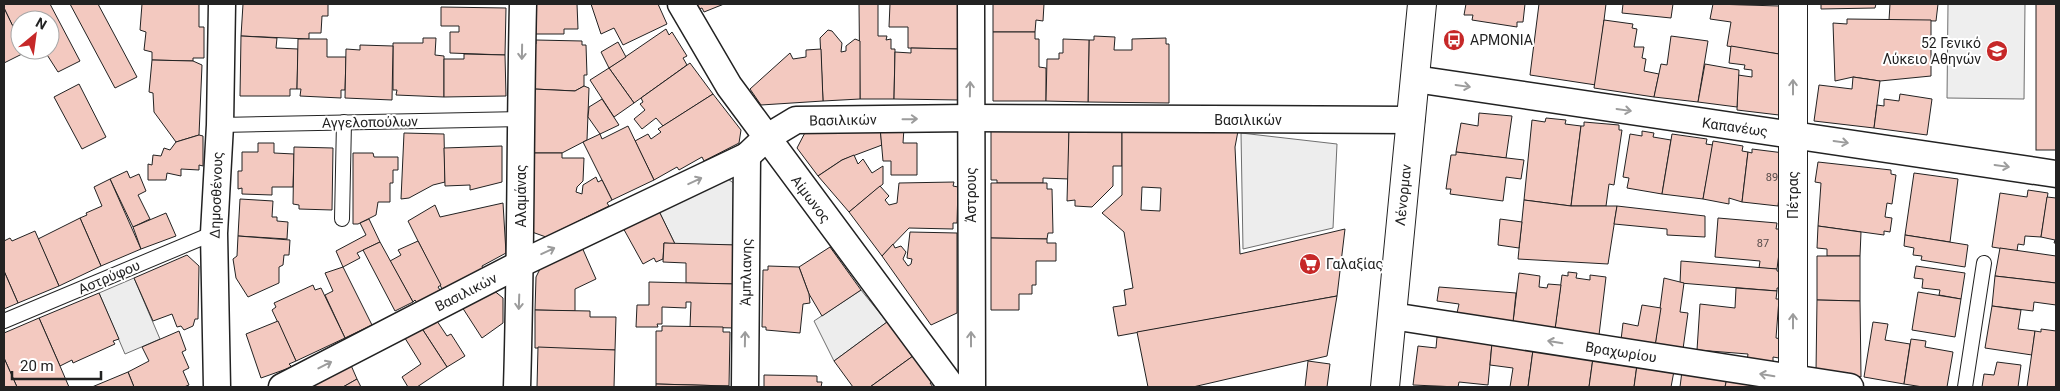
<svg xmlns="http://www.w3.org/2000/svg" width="2060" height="391" viewBox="0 0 2060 391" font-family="Roboto,sans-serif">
<rect width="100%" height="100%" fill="#fff"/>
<polygon fill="#eee" stroke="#6f6f6f" points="1948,4 2025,4 2024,99 1947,98"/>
<g fill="#ededed" stroke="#6f6f6f">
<polygon points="1241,133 1337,144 1333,228 1243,249"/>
<polygon points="721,174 739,187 737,245 675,244 657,207"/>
<polygon points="134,278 160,339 125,354 99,293"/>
<polygon points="861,290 887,322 834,361 814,321"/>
</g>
<g fill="#f3c9c0" stroke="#222" fill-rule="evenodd">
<polygon points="4,4 50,4 80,61 58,72 44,50 50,50 50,20 20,20 20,41 4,8"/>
<polygon points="70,4 98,4 137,77 115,88"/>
<polygon points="142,4 199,4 199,27 204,27 204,58 193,58 193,61 152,60 152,52 144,50 146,32 140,30"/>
<polygon points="243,4 328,4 328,16 322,16 321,33 309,33 309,39 241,36"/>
<polygon points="535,4 577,4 578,29 564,29 564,34 534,34"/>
<polygon points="591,4 658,4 667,24 623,45 614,28 601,34"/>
<polygon points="695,4 724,4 704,12 702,8 697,10"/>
<polygon points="859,4 878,4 878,36 887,36 886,40 891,39 891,49 895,49 894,99 860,99"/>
<polygon points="890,4 958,4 958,49 908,48 908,27 889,27"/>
<polygon points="993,4 1044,4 1043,21 1036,20 1035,32 993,32"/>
<polygon points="1466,4 1525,4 1523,22 1517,22 1517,27 1472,20 1473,15 1464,15"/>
<polygon points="1539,4 1606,4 1596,85 1530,75"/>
<polygon points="1623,4 1673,4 1671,18 1622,13"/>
<polygon points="1713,4 1779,6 1779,54 1727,46 1731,22 1710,19"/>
<polygon points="1819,4 1876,4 1875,8 1821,9 1821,4"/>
<polygon points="1890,4 1938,4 1936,21 1889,20"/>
<rect x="2036" y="4" width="20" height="146"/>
<polygon points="441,7 506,8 505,55 450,53 450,32 459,32 459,26 441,26"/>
<polygon points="4,8 20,41 20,50 25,50 26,52 4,63"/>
<polygon points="1847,19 1931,20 1931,76 1880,81 1853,77 1835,81 1833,23 1847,24"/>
<polygon points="1604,20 1633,24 1632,28 1637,29 1634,47 1644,47 1642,58 1646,59 1644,71 1659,74 1654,97 1594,88"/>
<polygon points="666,29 669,35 672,32 687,56 683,58 687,65 634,103 609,68"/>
<polygon points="828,30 832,31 842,43 841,52 846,51 846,46 855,39 860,41 860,99 823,101 820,38"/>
<polygon points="993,32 1035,32 1035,39 1039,39 1039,67 1046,68 1046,101 993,101"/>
<polygon points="241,36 277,38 276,48 298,49 297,89 290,89 290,96 240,96"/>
<polygon points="1094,36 1115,37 1114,50 1132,50 1132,39 1166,38 1166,44 1169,44 1169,103 1088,102 1089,40 1094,40"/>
<polygon points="1671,36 1708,41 1698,102 1654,97 1661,64 1667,65"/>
<polygon points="423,38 436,38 435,55 444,56 444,97 396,95 397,90 393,90 393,43 423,43"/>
<polygon points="298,39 327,39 327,57 346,57 345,90 341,90 341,98 300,96 301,89 297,89"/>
<polygon points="1063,39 1089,40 1088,102 1046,101 1047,59 1059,59 1059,53 1063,53"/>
<polygon points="536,40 582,41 582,45 586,45 587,75 584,75 584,86 575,91 534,89 532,44 536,44"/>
<polygon points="618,42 626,57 609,68 601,52"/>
<polygon points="360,45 393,46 392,100 345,98 346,49 360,50"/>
<polygon points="1731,46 1779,54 1779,115 1737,110 1738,75 1752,77 1752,70 1744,69 1745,65 1729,63"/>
<polygon points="911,48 958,49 960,100 894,99 895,52 911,53"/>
<polygon points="821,49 823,101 761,105 750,89 790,53 793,59 806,57 806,50"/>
<polygon points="464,54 505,55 506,96 444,97 444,59 464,59"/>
<polygon points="152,60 193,61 202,65 199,135 176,142 154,112 153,93 149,92"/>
<polygon points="690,63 713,94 663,126 656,118 642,129 634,119 645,110 640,104 643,102 641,98"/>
<polygon points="1705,64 1739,70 1737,107 1698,102"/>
<polygon points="609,68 634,103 614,117 590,80"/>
<polygon points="1853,77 1880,81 1874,128 1814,121 1819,85 1852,89"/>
<polygon points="79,84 106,137 82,149 54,97"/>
<polygon points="584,86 589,88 587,140 562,153 532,153 534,89 575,91"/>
<polygon points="713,94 741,130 739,143 704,161 702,157 679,170 677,167 654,180 635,141 648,134 651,139 661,132 658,129"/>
<polygon points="1900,94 1932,99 1927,135 1874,128 1877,105 1884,106 1884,99 1899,101"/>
<polygon points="602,99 619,125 600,134 588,117 589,107"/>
<polygon points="1479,113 1512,116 1506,158 1456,152 1461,123 1478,126"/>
<polygon points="1546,118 1566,120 1565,124 1581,126 1571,206 1524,200 1532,120 1545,122"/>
<polygon points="1584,122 1619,125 1619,130 1622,130 1614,185 1609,184 1606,206 1571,206 1581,126 1584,126"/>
<polygon points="991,124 1069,129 1069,179 1043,178 1043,183 997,183 997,180 991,180"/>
<polygon points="809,125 880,127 882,145 842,160 818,176 797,148"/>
<polygon points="628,126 654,180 612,200 583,142 600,134 602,139"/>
<polygon points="880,127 904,128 903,143 917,143 917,175 891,175 891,161 883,161"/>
<polygon points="1069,129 1122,129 1122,166 1113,166 1113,186 1092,207 1075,206 1075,200 1067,201"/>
<path d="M1122 129 1238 131 1235 147 1240 254 1345 229 1337 296 1118 336 1113 307 1126 305 1124 290 1133 288 1124 232 1102 213 1122 195ZM1142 187 1161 188 1160 211 1141 210Z"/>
<polygon points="1642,131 1654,133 1653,137 1671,140 1662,194 1627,188 1629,178 1623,177 1630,134 1642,136"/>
<polygon points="404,133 444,134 445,182 433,185 409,198 401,199"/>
<polygon points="1672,134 1707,139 1706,144 1713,145 1703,199 1662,194"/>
<polygon points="199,135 203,136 203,166 199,165 199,170 181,169 181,176 167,173 166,180 148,180 148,164 152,165 153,155 161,156 164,148 170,150 176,142"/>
<polygon points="1713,141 1743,146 1742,151 1748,152 1742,202 1729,198 1729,204 1703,199"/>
<polygon points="258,143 274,143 274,153 294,154 293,187 272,187 272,195 242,194 242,188 238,189 238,171 242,171 242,152 258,152"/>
<polygon points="502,146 502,182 470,190 470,185 445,186 444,148"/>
<polygon points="294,147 333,148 332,210 299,209 299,205 293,204"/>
<polygon points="1752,149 1784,153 1778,206 1742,202 1748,152 1752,153"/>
<polygon points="1456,152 1524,160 1521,179 1506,177 1503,201 1450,194 1451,189 1446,189 1451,155 1456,155"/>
<polygon points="353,153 373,153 374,157 398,157 398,170 393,170 393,183 390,183 390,202 378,202 376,215 358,224 353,224"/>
<polygon points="532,153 562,153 562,158 584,158 583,181 577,187 576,192 582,194 583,185 596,177 598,182 602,180 612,200 607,203 609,206 546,237 532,232"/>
<polygon points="854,155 858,164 863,159 872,173 883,166 883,184 849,212 818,176 842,160"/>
<polygon points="1818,162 1891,170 1891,174 1896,175 1892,204 1887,203 1885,217 1892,218 1890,232 1884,231 1884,235 1818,226 1821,183 1815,182"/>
<polygon points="127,171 130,178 139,174 146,191 138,195 150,219 133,227 110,179"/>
<polygon points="1914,173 1958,179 1950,242 1905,235"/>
<polygon points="110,179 141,249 101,266 80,218 87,215 86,213 102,206 94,187"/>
<polygon points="954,182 953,186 958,187 957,223 953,223 953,229 909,228 882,256 849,212 880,186 889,196 885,200 889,205 897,203 899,183"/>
<polygon points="991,183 1047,183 1047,189 1052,189 1053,233 1048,233 1047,239 991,238"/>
<polygon points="2028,190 2048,193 2041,237 2025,236 2024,245 2018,244 2017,251 1992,247 2000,193 2027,197"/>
<polygon points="2047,197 2056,198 2056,243 2054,243 2055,240 2041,237"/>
<polygon points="240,199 273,201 272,217 277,217 277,221 288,222 287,239 238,236"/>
<polygon points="1524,200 1571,206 1617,206 1608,264 1518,259"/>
<polygon points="503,203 506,253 482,266 483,269 442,289 408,221 435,205 440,217"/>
<polygon points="1617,206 1705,216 1705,237 1667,235 1667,229 1614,224"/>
<polygon points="657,207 675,244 664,243 663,259 656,262 654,258 643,264 622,226"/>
<polygon points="166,213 176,236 141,249 133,227"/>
<polygon points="80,218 101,266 59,286 38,239"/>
<polygon points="1718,218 1777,223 1776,229 1782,229 1777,269 1759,268 1760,261 1715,257"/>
<polygon points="369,219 380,242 357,253 360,258 343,267 336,251 366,235 360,223"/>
<polygon points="1500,219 1522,222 1519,248 1498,245"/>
<polygon points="1818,226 1861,232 1860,256 1827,256 1827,249 1817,248"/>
<polygon points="35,231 59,286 18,303 4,271 4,241 10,238 12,241"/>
<polygon points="910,232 957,233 957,313 931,325 882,256 893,244 895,248 901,246 906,252 903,259 908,266 911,264 912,259 907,258"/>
<polygon points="1905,235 1968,245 1965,267 1921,260 1922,256 1913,255 1914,248 1904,246"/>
<polygon points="238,236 290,240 289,255 284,255 283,265 279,267 279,283 248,297 236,278 233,259 237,256"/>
<polygon points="991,238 1047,239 1047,243 1056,243 1056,261 1036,261 1036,285 1032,285 1032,294 1019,294 1019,310 991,310"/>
<polygon points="418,241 441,285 438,287 440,290 417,303 415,300 413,302 390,261 401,255 398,250"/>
<polygon points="380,242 413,302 395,311 363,250"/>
<polygon points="664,243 737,245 736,284 686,283 686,263 663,262"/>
<polygon points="581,245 596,279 575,289 575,311 535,310 536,277 543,263"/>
<polygon points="830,247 861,290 822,316 809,294 799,267"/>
<polygon points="2000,248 2056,256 2056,283 1995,276"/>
<polygon points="187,255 199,266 198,319 195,319 193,326 184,330 181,326 177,327 172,314 153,321 134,278"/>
<polygon points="1817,256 1860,256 1860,301 1817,300"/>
<polygon points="1681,261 1777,269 1777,271 1782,272 1781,288 1777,288 1777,291 1680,283"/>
<polygon points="768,266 799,267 809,294 810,303 803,304 800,333 766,330 766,327 762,327 763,270 768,270"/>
<polygon points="1916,266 1965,273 1961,299 1939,295 1940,290 1922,288 1923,279 1914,278"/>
<polygon points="343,267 372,325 345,338 325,295 333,291 325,273"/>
<polygon points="4,271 18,303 4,309"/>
<polygon points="1568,272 1577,273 1576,278 1590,280 1590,275 1606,277 1599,335 1555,329 1562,275 1568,276"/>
<polygon points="1519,273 1540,276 1539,287 1547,288 1548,284 1561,285 1555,329 1513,322"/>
<polygon points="1995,276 2056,283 2056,305 2034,302 2033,311 1992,306"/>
<polygon points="1664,278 1684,283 1680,312 1688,313 1683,349 1655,346"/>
<polygon points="649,282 736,284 735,328 690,327 691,302 686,302 686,308 662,307 662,324 657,324 658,327 636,327 637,305 649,305"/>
<polygon points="313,285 315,290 321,288 345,338 296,361 272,310 276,307 274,303"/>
<polygon points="1439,287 1516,293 1513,322 1457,313 1459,304 1437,301"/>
<polygon points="1736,288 1777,291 1776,299 1779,299 1776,338 1781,339 1779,358 1773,357 1773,362 1747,361 1748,354 1697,350 1700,304 1735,308"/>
<polygon points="492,289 503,298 503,323 482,338 462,307"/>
<polygon points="1918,292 1961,299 1955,337 1912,330"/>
<polygon points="99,293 119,339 113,341 115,344 73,363 72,360 60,366 39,318"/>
<polygon points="1337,296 1327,356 1193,387 1148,387 1137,332"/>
<polygon points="1817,300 1860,301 1861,377 1816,371"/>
<polygon points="1642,305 1661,308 1655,346 1621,340 1623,323 1638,326"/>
<polygon points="1992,306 2021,310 2018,329 2035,331 2032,355 1985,348"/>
<polygon points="535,310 590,311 590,317 616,317 615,350 535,348"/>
<polygon points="433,315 447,336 451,334 465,356 447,367 419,324"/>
<polygon points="39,318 60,366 69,387 17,387 4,358 4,333"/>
<polygon points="278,321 296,361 289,364 292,367 261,378 246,334"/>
<polygon points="887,322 913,356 870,387 853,387 834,361"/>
<polygon points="1873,322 1888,324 1885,340 1910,344 1904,384 1864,377"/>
<polygon points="419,324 447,367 417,387 408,387 402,377 421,364 403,335"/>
<polygon points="662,326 723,327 723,332 730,332 729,386 656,384 656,331 662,331"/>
<polygon points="2041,329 2056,331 2056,387 2027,387 2035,331 2041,332"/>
<polygon points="179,331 186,350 182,352 189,368 183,371 189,385 184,387 134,387 128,372 149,361 142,347"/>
<polygon points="1437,337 1492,343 1488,385 1459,382 1458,387 1413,385 1418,346 1436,348"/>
<polygon points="1911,339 1926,341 1925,347 1953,352 1947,387 1923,387 1904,384"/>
<polygon points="1492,343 1533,350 1528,387 1510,387 1513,368 1490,365"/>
<polygon points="538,347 615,350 614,387 537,387"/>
<polygon points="1533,350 1593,358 1589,387 1528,387"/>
<polygon points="913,356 932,382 930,383 933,387 870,387"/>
<polygon points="4,358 17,387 4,387"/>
<polygon points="1593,358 1637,365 1634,387 1589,387"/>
<polygon points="1308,361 1330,364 1327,387 1305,387"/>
<polygon points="1997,362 2021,365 2018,387 1982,387 1984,374 1994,375"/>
<polygon points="350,363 357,379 343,387 311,387 310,384"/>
<polygon points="1637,365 1674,371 1671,387 1634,387"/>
<polygon points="1682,371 1727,378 1725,387 1680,387"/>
<polygon points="128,372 134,387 92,387"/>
<polygon points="764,375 817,376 817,382 822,382 821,387 764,387"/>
<polygon points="1727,378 1780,387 1725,387"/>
<polygon points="357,379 361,387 343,387"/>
<polygon points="656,384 729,386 729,387 656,387"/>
</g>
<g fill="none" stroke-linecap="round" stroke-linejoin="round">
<g stroke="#222" stroke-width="16">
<g id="lane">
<polyline points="220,125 521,119"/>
<polyline points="342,219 344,122"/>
<polyline points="4,321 214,233"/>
<polyline points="1965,387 1984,263"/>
</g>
</g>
<g stroke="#222" stroke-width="29">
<g id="street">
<polyline points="681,4 729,86 952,387"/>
<polyline points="971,4 972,387"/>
<polyline points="1415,79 2056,174"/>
<polyline points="1392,316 1850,387"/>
<polyline points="217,387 214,233 220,125 222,4"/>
<polyline points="282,387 520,264 747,156 766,138 796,120 970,118 1411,120"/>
<path d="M517 387C521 259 520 132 523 4"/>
<polyline points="745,387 747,156"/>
</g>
</g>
<g stroke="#222" stroke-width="30">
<g id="secondary">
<polyline points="1385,387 1422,4"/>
<polyline points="1793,387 1793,4"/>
</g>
</g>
<use href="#lane" stroke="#fff" stroke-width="14"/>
<use href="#street" stroke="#fff" stroke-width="26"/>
<use href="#secondary" stroke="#fff" stroke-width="28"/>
</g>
<defs><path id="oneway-shaft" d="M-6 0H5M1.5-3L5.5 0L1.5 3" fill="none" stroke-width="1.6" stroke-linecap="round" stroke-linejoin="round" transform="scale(1.25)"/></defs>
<g stroke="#9c9c9c">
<use href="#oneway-shaft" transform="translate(522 52) rotate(91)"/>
<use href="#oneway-shaft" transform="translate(1463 86) rotate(8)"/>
<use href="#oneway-shaft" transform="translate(1793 87) rotate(-90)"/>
<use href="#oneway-shaft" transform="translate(970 89) rotate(-89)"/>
<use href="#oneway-shaft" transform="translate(1624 110) rotate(8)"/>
<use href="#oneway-shaft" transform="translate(910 119) rotate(-1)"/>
<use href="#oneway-shaft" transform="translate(1841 142) rotate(8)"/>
<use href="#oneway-shaft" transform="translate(2002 166) rotate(8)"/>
<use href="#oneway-shaft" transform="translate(695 181) rotate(-25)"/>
<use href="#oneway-shaft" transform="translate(548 251) rotate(-25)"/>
<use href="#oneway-shaft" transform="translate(519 302) rotate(92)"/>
<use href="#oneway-shaft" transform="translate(1793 321) rotate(-90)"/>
<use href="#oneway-shaft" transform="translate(745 339) rotate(-89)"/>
<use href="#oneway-shaft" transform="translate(971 339) rotate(-90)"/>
<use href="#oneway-shaft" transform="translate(1555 342) rotate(-171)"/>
<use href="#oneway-shaft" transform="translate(325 365) rotate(-27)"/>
<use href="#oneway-shaft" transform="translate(1767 375) rotate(-171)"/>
</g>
<defs>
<g id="bus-disc" transform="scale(1.125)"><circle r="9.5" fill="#c62828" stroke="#fff"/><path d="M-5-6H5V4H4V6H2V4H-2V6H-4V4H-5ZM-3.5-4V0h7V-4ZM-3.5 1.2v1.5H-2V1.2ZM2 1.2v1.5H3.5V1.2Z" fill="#fff"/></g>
<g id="school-disc" transform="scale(1.125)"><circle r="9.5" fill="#c62828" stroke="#fff"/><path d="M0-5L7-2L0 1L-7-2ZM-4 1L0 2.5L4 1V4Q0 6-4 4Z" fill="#fff"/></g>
<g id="supermarket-disc" transform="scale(1.125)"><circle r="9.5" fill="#c62828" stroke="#fff"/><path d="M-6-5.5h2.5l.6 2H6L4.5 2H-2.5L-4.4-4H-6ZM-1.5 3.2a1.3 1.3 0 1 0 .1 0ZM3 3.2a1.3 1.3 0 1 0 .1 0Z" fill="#fff"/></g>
</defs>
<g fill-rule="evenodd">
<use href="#bus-disc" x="1454" y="40"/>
<use href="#school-disc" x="1997" y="51"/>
<use href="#supermarket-disc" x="1310" y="264"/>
</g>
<g text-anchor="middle" stroke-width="4" stroke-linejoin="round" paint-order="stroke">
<g font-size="11" fill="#564c4a">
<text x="1772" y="181">89</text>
<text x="1763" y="247">87</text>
</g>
<g font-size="14" fill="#222" stroke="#fff" text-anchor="start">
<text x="1470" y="45">ΑΡΜΟΝΙΑ</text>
<text x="1981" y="48" text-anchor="end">52 Γενικό<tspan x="1981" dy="16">Λύκειο Αθηνών</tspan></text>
<text x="1326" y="269">Γαλαξίας</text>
</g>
<g font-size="14" fill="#222" stroke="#fff">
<text transform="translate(843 120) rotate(-1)" y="5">Βασιλικών</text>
<text x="1248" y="125">Βασιλικών</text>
<text transform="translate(370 122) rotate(-1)" y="5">Αγγελοπούλων</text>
<text transform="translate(1735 127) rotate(8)" y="5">Καπανέως</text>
<text transform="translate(216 195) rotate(-88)" y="5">Δημοσθένους</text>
<text transform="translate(971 195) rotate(-90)" y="5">Άστρους</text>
<text transform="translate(1403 195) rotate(-84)" y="5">Λένορμαν</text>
<text transform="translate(1793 195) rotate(-90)" y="5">Πέτρας</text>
<text transform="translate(521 196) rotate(-90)" y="5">Αλαμάνας</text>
<text transform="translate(811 199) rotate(53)" y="5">Αίμωνος</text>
<text transform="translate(746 272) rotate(-89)" y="5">Άμπλιανης</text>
<text transform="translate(109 277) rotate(-23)" y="5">Αστρύφου</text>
<text transform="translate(466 292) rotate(-27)" y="5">Βασιλικών</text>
<text transform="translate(1621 352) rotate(9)" y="5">Βραχωρίου</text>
</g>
</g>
<rect width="2060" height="391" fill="none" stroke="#222222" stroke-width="10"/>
<g transform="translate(35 35) rotate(29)"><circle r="24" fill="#ffffff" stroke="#a7a7a7"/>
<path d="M0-4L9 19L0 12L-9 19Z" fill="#c62828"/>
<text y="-8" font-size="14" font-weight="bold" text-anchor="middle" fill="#222222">N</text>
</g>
<path d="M12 371v8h89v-8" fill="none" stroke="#222222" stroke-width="2.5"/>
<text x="20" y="371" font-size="15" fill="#222222" stroke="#ffffff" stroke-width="4" paint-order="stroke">20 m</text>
</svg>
